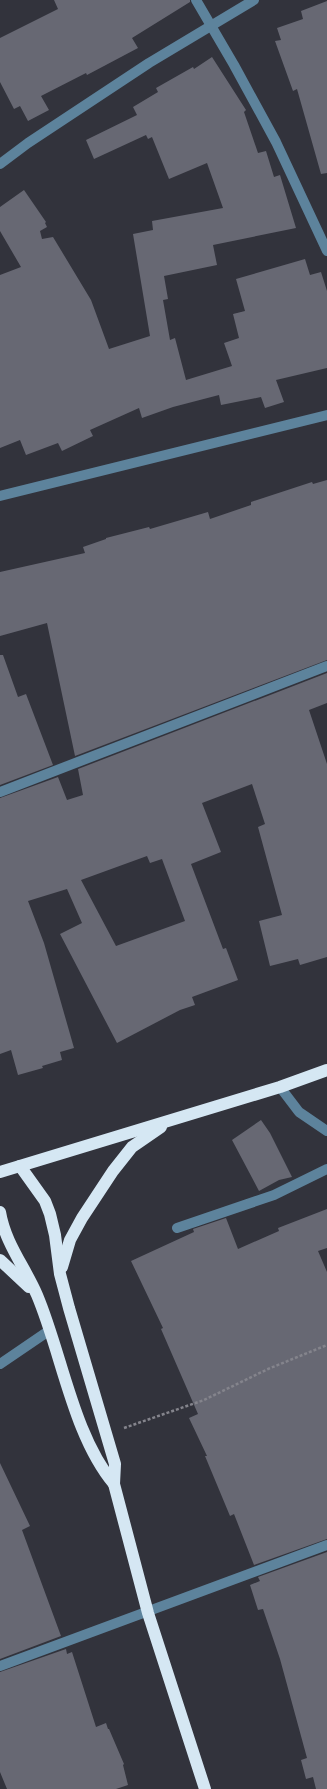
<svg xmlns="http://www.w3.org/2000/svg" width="327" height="1789" viewBox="0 0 327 1789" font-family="Overpass,sans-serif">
<rect width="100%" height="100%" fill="#32333c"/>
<g fill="#676873" fill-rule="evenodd">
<polygon points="54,0 190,0 190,2 132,38 138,48 87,75 86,73 41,96 49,110 28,121 20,106 14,109 0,82 0,38 58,9"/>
<polygon points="327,1 327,173 321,174 297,89 293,91 275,41 281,40 277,28 303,19 301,11"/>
<polygon points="212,57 246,110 244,112 258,153 266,151 274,177 280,175 296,228 213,245 217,265 164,276 168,299 163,300 170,340 175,338 186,380 232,366 224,343 239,338 233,314 245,311 236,279 305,259 310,275 321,272 327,291 327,368 276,380 284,402 265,408 261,397 221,405 219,395 173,407 142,418 139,408 90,430 93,436 62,451 58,443 26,455 20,440 0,448 0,275 21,267 0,231 0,207 24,190 46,222 45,223 47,227 40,231 42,239 53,237 91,300 109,349 150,336 133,234 153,230 152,221 223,208 207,163 169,179 152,137 148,139 146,135 94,159 86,140 137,115 133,107 158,92 156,88 193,67 194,69"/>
<polygon points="327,480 327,660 75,756 47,623 0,636 0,572 85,553 83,547 106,539 106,538 149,527 150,529 208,512 210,519 251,505 251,502 312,482 313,484"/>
<polygon points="0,655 3,655 18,697 26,694 53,765 0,785"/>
<path d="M327 673V703L309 710 327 764V957L300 965 298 959 270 966 259 921 282 915 258 827 265 824 252 784 202 803 221 852 191 864 223 949 226 948 238 980 192 997 195 1005 180 1010 117 1043 60 934 82 923 67 889 28 901 44 943 74 1048 60 1052 62 1060 42 1066 43 1068 18 1075 11 1050 0 1054V798L58 777 67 800 83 795 78 769ZM147 856 150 863 162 859 185 921 116 946 81 880Z"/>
<polygon points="261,1120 270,1133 292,1177 279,1180 259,1191 232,1140"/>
<polygon points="327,1209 327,1248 318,1251 327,1272 327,1539 254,1565 234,1514 230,1516 205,1456 207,1456 189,1418 198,1414 161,1329 163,1328 131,1261 194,1232 193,1229 226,1218 238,1249 279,1231 278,1228"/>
<polygon points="0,1463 30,1526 22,1530 61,1636 0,1659"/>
<polygon points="327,1552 327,1789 316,1789 313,1777 306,1779 301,1760 307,1758 280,1659 263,1609 258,1610 250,1585 260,1581 258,1577"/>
<polygon points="66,1649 67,1654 72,1652 96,1727 106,1723 108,1729 109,1729 124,1764 123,1765 128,1785 116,1789 7,1789 0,1772 0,1672"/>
</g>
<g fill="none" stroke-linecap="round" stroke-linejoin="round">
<polyline stroke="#84848c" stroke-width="2.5" stroke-dasharray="3 2" stroke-linecap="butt" points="124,1428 204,1400 268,1369 327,1345"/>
<g stroke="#5d839c" stroke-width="10">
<polyline points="196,0 234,65 276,142 327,251"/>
<polyline points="0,164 28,143 149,63 254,0"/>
<polyline points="0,496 327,415"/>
<polyline points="0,792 327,666"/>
<polyline points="280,1087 299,1112 327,1131"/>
<polyline points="177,1228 274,1195 327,1169"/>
<polyline points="0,1364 50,1330"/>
<polyline points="0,1666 327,1545"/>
</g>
<g stroke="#d5e7f3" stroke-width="12">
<polyline points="20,1166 45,1201 50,1214 55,1235 60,1274 69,1308 115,1464 114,1484 148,1613 205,1789"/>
<polyline points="0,1172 280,1087 327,1070"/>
<path d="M0 1212C5 1243 25 1267 37 1295 62 1354 73 1435 114 1484"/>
<polyline points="0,1260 29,1287"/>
<polyline points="62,1267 70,1240 82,1218 113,1171 132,1147 161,1127"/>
</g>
</g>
</svg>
